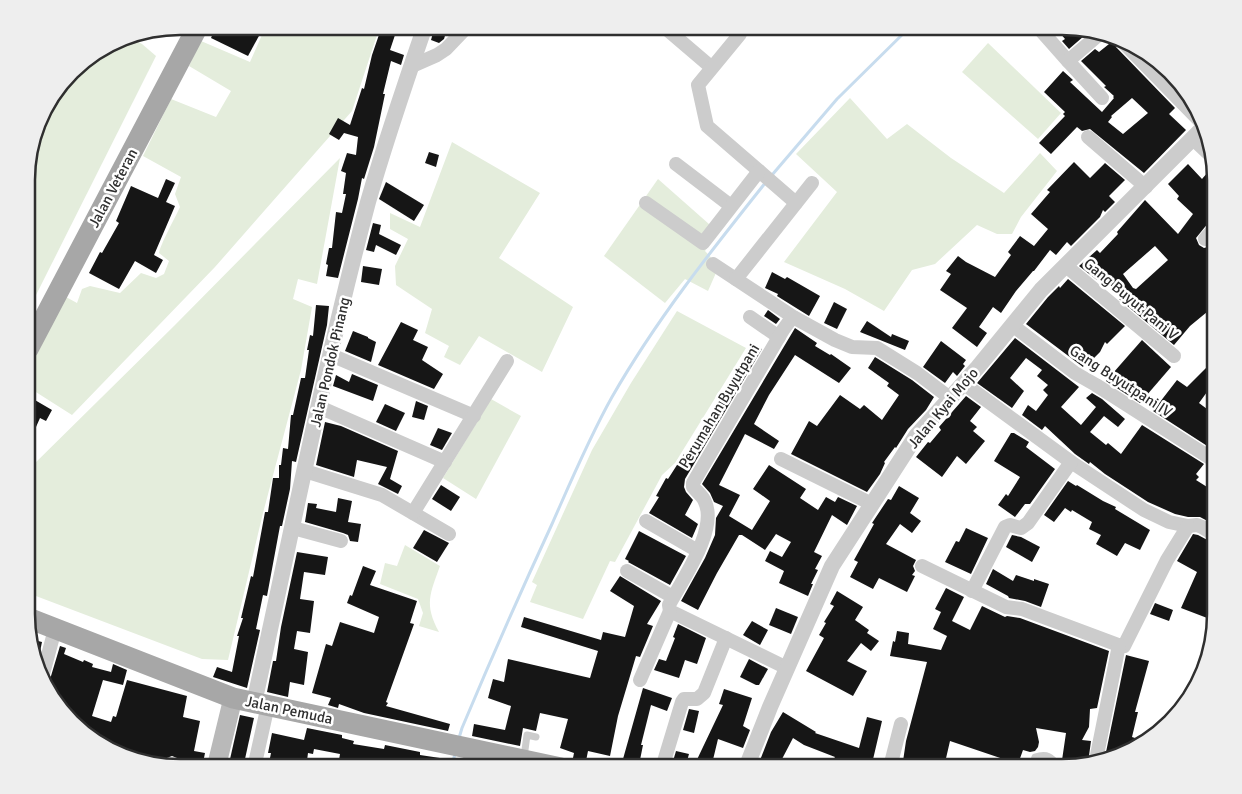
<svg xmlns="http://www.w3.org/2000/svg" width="1242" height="794" viewBox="0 0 1242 794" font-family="Signika,sans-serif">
<rect width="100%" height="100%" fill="#fff"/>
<g fill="#e4eddc">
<path d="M261 26H380L352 111 215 267 72 415 28 387V371L66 297 77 303 82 289 90 286 120 293 141 273 156 278 164 274 169 261 159 253C161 243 175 218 180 207L175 194 181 177 143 156 171 99 216 117 231 91 189 66 201 41 250 62 265 28Z"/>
<polygon points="128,36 142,44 156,56 28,311 28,160 42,112 78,65 121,38"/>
<polygon points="988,43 1061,113 1038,139 962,72"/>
<polygon points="850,98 887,139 907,124 951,158 1004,193 1040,153 1057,171 1021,217 1012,234 997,234 977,225 935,264 912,270 884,311 845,289 784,262 837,192 796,154"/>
<polygon points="452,142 540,193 499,258 573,307 542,372 479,336 460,365 444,357 449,346 425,333 432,309 396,285 395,266 408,239 390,229 390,213 420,227"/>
<polygon points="340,158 317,284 298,279 293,299 312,307 301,370 263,513 228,660 202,659 28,593 28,470 175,325"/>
<polygon points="658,179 718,232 705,251 719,266 708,291 685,279 665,303 604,256"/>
<polygon points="677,311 746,348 675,463 662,475 615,562 610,561 583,619 530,602 537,585 532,582 592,450 631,383"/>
<polygon points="491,399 521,416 476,499 443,478"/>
<path d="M405 545 440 566C430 594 424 604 439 632L419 626 423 613 418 599 380 584 385 563 397 566Z"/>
</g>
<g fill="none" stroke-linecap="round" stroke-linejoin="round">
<g stroke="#c7dcee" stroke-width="3">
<polyline points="772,175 837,99 911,26"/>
<path d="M459 738 462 728C491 659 521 591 552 524 571 481 589 438 612 397 656 320 711 251 766 182"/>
<polyline points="451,768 455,754"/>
</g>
</g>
<g fill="#161616" fill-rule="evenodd">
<polygon points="216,26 243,26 260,34 248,56 211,38"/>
<polygon points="382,26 398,26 390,50 404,55 401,65 391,61 383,94 385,94 374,147 364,179 362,178 358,199 338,278 326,276 328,265 326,264 329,248 332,248 336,212 342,213 346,194 343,194 346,173 341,171 347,153 356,155 358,137 344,133 339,140 329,134 338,118 350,125 362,88 364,89 372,55"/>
<polygon points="435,26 447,29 444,39 439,43 431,40"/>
<polygon points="1054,26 1077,28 1084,36 1069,49 1062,41 1065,39"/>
<path d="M1114 40 1116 47 1175 108 1169 114 1186 130 1144 173 1090 129 1082 131 1077 127 1051 154 1039 143 1065 116 1063 114 1065 112 1044 92 1063 71 1073 80 1070 82 1102 112 1114 98 1113 97 1114 96 1104 87 1106 86 1081 61 1095 49 1099 52ZM1132 98 1148 113 1123 134 1108 122 1112 117 1111 116Z"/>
<polygon points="429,152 439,155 436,167 425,163"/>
<polygon points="1074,162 1090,178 1105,163 1125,180 1109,196 1115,202 1105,212 1103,210 1100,217 1071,246 1067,242 1056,255 1050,250 1034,271 1033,271 1016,291 1001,313 993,307 979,327 987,333 977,347 952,328 967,308 940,290 951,274 946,271 958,256 966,262 995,277 1011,255 1008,252 1020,236 1034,246 1048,229 1031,214 1050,192 1047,190"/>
<path d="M1188 164 1202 179 1214 165 1215 169V219L1209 222 1196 238 1199 245 1204 248 1208 247 1215 241V321L1207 312 1190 326 1174 345 1119 299 1120 298 1103 275 1097 280 1079 266 1097 250 1100 253 1118 234 1117 232 1145 200 1178 234 1193 214 1177 199 1179 196 1168 184ZM1155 246 1168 260 1136 289 1133 288 1123 274Z"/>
<polygon points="166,179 175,183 166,202 175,206 154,255 163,260 156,273 135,261 119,289 89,273 100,252 102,253 119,223 116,221 131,186 158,198"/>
<polygon points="386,182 424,205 414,221 379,199"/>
<polygon points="373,223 381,225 379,234 401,245 396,255 376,245 374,252 366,250"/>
<polygon points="363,266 382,269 379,285 361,282"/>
<polygon points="772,272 785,279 787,277 820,296 809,316 777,296 778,294 765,288"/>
<polygon points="1068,279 1125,326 1107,344 1105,342 1100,352 1086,366 1084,365 1083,367 1026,324 1048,297 1059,286 1060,288"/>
<polygon points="834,302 847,309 837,329 824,323"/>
<polygon points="316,305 329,306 327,325 296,462 292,461 290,489 282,526 280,526 267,596 263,595 256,629 260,630 247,688 213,677 217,667 232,672 239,636 237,636 243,618 241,618 251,576 253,577 265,512 268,512 273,478 279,478 279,465 281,465 283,448 288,449 291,415 293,415 301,378 305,378 309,350 307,350 310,335 313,336"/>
<polygon points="768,310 780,319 776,324 764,316"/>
<polygon points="867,321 891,337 892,334 909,341 905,350 860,332"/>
<polygon points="401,322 418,330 413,340 428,347 422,360 443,374 434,389 378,365"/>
<polygon points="795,328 817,343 815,346 830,355 831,354 851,368 839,383 795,355 769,395 754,424 779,441 774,449 745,434 719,485 740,495 729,516 752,530 770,501 753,489 769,465 806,489 800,498 818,510 826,497 835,502 838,497 857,506 847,525 832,515 814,552 822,556 815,569 818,570 811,584 813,584 808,596 779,583 784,571 765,561 770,551 782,557 791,542 776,534 765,550 742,535 739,535 717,573 698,610 681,601 705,558 715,535 716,518 723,506 714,502 710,493 702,484"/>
<polygon points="353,331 368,337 368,338 376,342 371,362 345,351"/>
<polygon points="1015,338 1079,387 1061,407 1081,425 1096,407 1086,398 1092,393 1102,399 1125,419 1118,427 1104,416 1090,432 1106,445 1108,443 1121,454 1142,425 1204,464 1196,474 1199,477 1196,480 1215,492 1215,525 1200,517 1188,517 1175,514 1148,502 1105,474 1090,462 1089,464 1075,454 1045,426 1042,430 1022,415 1028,405 1036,411 1048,395 1043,390 1048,385 1037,376 1042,370 1026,358 1010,378 1024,391 1012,408 977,383"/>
<polygon points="1142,340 1171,367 1140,403 1106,381"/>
<polygon points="941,341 966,360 963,364 965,366 957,376 953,372 945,383 923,367"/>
<polygon points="753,344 762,349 685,479 684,487 686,492 693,500 685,515 698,524 692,538 649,513 659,497 656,496 666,478 668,479 684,454 688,457 699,439 697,438 733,378 746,361 743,359"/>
<polygon points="875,357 912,380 934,397 926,410 908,429 896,448 895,447 884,462 885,463 880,474 867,492 791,454 809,421 817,426 840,395 860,409 864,405 882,420 899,395 887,386 889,383 868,368"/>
<polygon points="1215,359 1215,381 1199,403 1215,415 1215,451 1153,411 1177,380 1187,387"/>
<polygon points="352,374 378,385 373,401 333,386 336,375 349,382"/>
<polygon points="28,396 52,410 46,421 40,418 28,445"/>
<polygon points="966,396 981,407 970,421 977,427 973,431 985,441 966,464 957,456 942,477 916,457 928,442 930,443 941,430 939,427"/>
<polygon points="416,401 428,406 424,420 412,417"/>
<polygon points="385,404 405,413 396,431 376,422"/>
<polygon points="325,422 341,426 398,451 390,479 402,486 398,494 378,484 387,467 357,460 354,477 316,465"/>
<polygon points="438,428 452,433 442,450 430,445"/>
<polygon points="1011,433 1014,433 1029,442 1026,447 1055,469 1030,504 1025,504 1015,517 998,505 1006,494 1008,496 1020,477 994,461"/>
<polygon points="1068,481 1076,486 1077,485 1103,501 1116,507 1115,509 1150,530 1140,550 1125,543 1117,556 1096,544 1101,535 1089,529 1092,522 1072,510 1071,512 1065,508 1054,522 1044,515"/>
<polygon points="441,485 460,497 451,511 432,499"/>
<polygon points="899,486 919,498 910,513 921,521 912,533 900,524 886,544 916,560 913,566 915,571 912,575 915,576 907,592 879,578 873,589 850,577 858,562 854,560 874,524 872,523 888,499 891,500"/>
<polygon points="338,498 352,501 348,522 361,524 358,542 350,541 348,535 343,533 305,522 308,503 317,504 316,508 336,512"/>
<polygon points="966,528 988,538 971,574 945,562 956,541 959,542"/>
<polygon points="424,530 449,543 437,562 413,548"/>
<polygon points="639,531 686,556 670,585 628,562 629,561 625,559"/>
<polygon points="1193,534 1198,535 1215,544 1215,586 1206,608 1215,612 1215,621 1181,608 1197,572 1177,561"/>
<polygon points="1012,535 1021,537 1040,547 1032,562 1006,547"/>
<polygon points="297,552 328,557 325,575 304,572 300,599 314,601 310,633 297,631 294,649 308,652 304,685 290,682 288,697 267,692 273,661 276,661 281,627"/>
<polygon points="363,566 376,571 370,585 417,601 410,623 414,624 386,702 388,703 386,706 450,724 448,731 364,713 339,704 338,708 328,705 331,698 312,693 326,644 332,646 340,622 374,633 379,617 347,603 350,595 352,596"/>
<polygon points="993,569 1013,581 1016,575 1034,581 1034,579 1049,584 1041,607 1025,601 1009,598 1008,596 986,584"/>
<polygon points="620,576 661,601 647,624 653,626 640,657 636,656 618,716 610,756 588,751 586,761 573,758 574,753 560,748 568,719 540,713 536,731 523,728 520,746 472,736 474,724 505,730 511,706 488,698 493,679 504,682 508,659 590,678 598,651 521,627 524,617 601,640 603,632 625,637 634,606 610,591"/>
<polygon points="946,588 964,597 952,621 970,630 982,606 1005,617 1007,616 1020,618 1109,651 1097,708 1090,709 1089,727 1082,740 1091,741 1088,763 1072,767 1061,767 1066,733 1036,728 1039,742 1038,747 1035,751 1030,752 1023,750 1018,764 950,741 944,767 902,768 906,741 927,662 890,656 893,641 895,642 897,631 909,633 908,644 941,650 947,636 933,629 941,612 935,609"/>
<polygon points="837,591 863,607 855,620 869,630 867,633 879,641 871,651 861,643 847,661 867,671 853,696 806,671 824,638 819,635 826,623 824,622 834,606 830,604"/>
<polygon points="1155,603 1173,610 1169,621 1150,614"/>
<polygon points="776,608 798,617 791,634 769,625"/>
<polygon points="752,621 768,630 760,645 743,635"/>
<polygon points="678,624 706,638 697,664 685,660 679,678 654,670 659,659 666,661 675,638 673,637"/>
<polygon points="30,639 42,642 38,661 37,659"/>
<polygon points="60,646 66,648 64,654 83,662 84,660 93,664 92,667 111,672 113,664 127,670 123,685 103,680 92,716 111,722 113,716 116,717 127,680 187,696 183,717 200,721 194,751 205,753 202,768 190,768 187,762 172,756 164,759 144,754 142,763 140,762 95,742 52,699 46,682 51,676"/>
<polygon points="1126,655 1149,661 1135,712 1138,712 1132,737 1135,738 1132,749 1105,757"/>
<polygon points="749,659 768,669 759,685 756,685 740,677"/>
<polygon points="643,688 672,698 667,711 651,705 641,745 643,745 639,765 626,762 627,760 623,759"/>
<polygon points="724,689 752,698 743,726 750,730 743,748 718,739 711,768 693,768 723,705 719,704"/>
<polygon points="689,709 699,711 694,733 683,730"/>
<polygon points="783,712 816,732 815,733 859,748 867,717 882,721 871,768 855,768 833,760 835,757 804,745 793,738 782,759 795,768 757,768 771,732"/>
<polygon points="240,715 254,718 243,768 228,768"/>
<polygon points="307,728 342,735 342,738 354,741 353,744 384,749 385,745 420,752 420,755 440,758 439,768 369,768 349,764 349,768 344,768 338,766 340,754 314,749 313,754 308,753 306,768 268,768 271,753 268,753 272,733 304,740"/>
<polygon points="676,751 689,754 685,768 671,768"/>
</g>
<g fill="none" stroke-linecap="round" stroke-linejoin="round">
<g stroke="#ccc" stroke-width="7">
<polyline points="524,757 527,735 536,737"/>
<path d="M1032 767 1035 757C1044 754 1049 755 1055 762V767"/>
</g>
<g stroke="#ccc" stroke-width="14">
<polyline points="663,26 711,67"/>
<polyline points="731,26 740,34 698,85 707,126 796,203"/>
<polyline points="1037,26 1068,61 1102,32"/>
<polyline points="1122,41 1201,122"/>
<polyline points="1068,61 1102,98"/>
<polyline points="412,66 437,55 446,49 468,26"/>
<polyline points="1088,137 1146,187"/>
<polyline points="1193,139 1211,156"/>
<polyline points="676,164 731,206"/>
<polyline points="646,203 703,243 759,171"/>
<polyline points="1205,239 1215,228"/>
<polyline points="713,264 795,318"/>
<polyline points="1066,266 1174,356"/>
<polyline points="736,279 812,183"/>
<polyline points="750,317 779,337"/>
<polyline points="1012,325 1075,373 1096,385 1215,461"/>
<polyline points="331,355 474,416"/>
<polyline points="963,383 1071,462 1144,510 1169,522 1188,526 1197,525 1202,527 1215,535"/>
<polyline points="319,407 445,462"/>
<polyline points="781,459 872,504"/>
<polyline points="305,471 382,495 449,534"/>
<polyline points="413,513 507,361"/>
<polyline points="646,521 698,551"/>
<polyline points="293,528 341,541"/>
<polyline points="922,566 1006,607 1022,609 1121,646 1124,646 1167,560 1188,526"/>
<polyline points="627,571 673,597"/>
<polyline points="972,591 1005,527 1010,525 1021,528 1028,523 1071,462"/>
<path d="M787 668 670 611 669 605C682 580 718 530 705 502 703 496 697 492 693 487V483L783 330 791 319 795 318 835 340 852 347 877 348 917 373 950 398"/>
<polyline points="43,674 55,629"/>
<polyline points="640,680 670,611"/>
<polyline points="1096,760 1119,645"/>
<polyline points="170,765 181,768"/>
<polyline points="890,767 901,724"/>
<polyline points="254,768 268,705"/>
<polyline points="662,768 682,702 684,699 697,699 704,693 726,638"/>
</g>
<g stroke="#ccc" stroke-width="16">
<path d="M254 703C291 536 324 367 368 202 385 143 405 84 425 26"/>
<polyline points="746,768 770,707 832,566 916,436 978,367 1041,290 1203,128"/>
</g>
<polyline stroke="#b9b9b9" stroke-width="19" points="216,768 233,698"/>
<g stroke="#a7a7a7" stroke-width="21">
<polyline points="28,349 198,26"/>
<polyline points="28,618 233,698 561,768"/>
</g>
</g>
<g text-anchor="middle" stroke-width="5" stroke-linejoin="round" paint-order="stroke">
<g font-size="15" fill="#2f2f2f" stroke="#fff">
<text transform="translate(113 188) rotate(-62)" y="5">Jalan Veteran</text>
<text transform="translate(1131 299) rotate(40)" y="5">Gang Buyut Pani V</text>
<text transform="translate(330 362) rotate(-77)" y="5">Jalan Pondok Pinang</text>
<text transform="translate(1121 381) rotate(33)" y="5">Gang Buyutpani IV</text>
<text transform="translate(719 406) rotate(-59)" y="5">Perumahan Buyutpani</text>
<text transform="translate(943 408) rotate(-50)" y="5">Jalan Kyai Mojo</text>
<text transform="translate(289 710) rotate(12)" y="5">Jalan Pemuda</text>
</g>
</g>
<path d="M0 0H1242V794H0ZM180 35H1062A145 145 0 0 1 1207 180V614A145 145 0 0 1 1062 759H180A145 145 0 0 1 35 614V180A145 145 0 0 1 180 35Z" fill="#eee" fill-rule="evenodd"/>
<path fill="none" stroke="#2f2f2f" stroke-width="2.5" d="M180 35H1062A145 145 0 0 1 1207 180V614A145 145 0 0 1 1062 759H180A145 145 0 0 1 35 614V180A145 145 0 0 1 180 35Z"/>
</svg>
